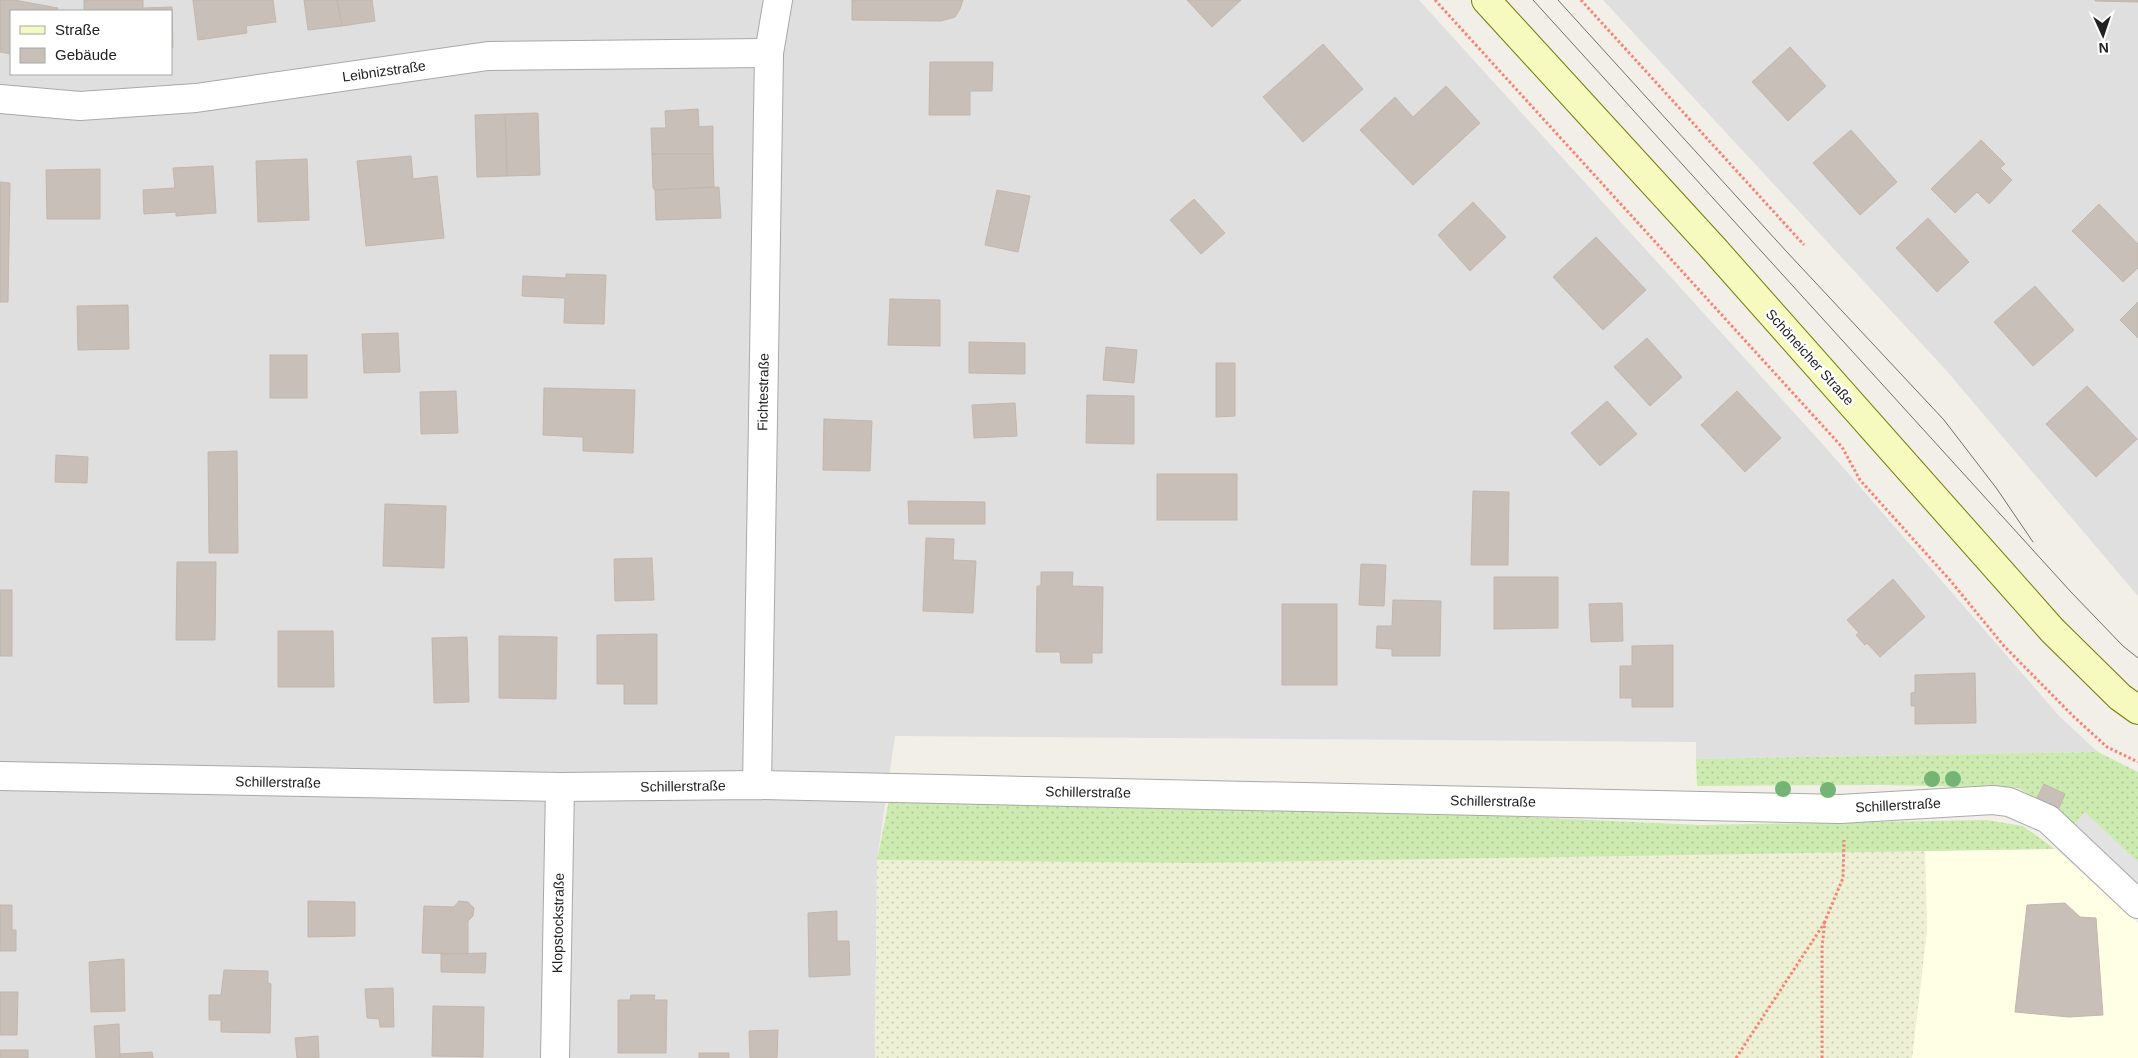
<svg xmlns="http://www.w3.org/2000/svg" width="2138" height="1058" viewBox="0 0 2138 1058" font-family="Helvetica,sans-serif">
<defs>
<pattern id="farmland-dots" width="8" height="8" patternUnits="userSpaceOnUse" patternTransform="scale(1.25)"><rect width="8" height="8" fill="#eef0d5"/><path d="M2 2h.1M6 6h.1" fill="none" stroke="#ccceb7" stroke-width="1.8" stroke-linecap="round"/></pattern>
<pattern id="grass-dots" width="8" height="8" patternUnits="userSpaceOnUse" patternTransform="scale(1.25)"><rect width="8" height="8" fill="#cdebb0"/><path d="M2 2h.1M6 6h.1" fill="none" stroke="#b0c997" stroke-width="1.8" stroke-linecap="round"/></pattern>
</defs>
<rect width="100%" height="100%" fill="#f2efe9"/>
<g fill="#e0dfdf" fill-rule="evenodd">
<path d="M0 0H1419L1827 449 2060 717 2098 752 1696 759V742L895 736 877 860 875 1058H0ZM11 11H171V74H11Z"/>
<polygon points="1603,0 2138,0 2138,596 1945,369"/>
</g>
<polygon fill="#ffffe5" points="2055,849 2138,923 2138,1058 1912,1058 1927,930 1925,851"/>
<polygon fill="url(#farmland-dots)" points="1925,851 1927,930 1912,1058 875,1058 877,860 1195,863"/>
<g fill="url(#grass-dots)">
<polygon points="2098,752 2138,772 2138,882 2067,817 2018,788 1882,785 1697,786 1696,759"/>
<polygon points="889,800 1186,802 1700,825 1987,820 2023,826 2055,849 1195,863 877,860"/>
</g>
<polygon fill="#e2e2e2" points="2085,812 2138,862 2138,883 2074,824"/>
<g fill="#c7bfb8" stroke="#c4b6ab">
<polygon points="0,0 14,0 58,8 57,11 11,11 11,54 0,52"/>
<polygon points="84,0 143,0 143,8 172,7 173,48 171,48 171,11 84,11"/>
<polygon points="193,0 273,0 276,22 246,26 247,33 198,40"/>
<polygon points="304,0 337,0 342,26 308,30"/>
<polygon points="337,0 372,0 375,21 342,26"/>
<polygon points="852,0 963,0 960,9 955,17 941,21 852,20"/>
<polygon points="1187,0 1241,0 1212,27"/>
<polygon points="2095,0 2138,0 2138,2 2095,1"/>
<polygon points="1323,44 1363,89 1303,142 1263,97"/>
<polygon points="1790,47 1826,86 1788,121 1752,82"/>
<polygon points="930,62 993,62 992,91 970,91 970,115 929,115"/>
<polygon points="1446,86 1480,123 1413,185 1360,130 1395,97 1413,117"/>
<polygon points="698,109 699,127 713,126 713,154 652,154 651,128 666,128 665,111"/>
<polygon points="538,113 540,175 507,176 505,114"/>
<polygon points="505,114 507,176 477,177 475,115"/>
<polygon points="1851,130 1897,182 1860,215 1813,163"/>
<polygon points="1981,140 2005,164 2000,168 2012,180 1989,204 1977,192 1955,213 1931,189"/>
<polygon points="652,154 713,154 714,187 655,190 653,188"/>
<polygon points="411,156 413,179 437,176 444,238 366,246 357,161"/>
<polygon points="307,159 309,220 258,222 256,161"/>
<polygon points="213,166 216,213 176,216 176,212 144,214 143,190 175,188 173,168"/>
<polygon points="100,169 100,219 47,219 46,170"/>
<polygon points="0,182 10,183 8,302 0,302"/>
<polygon points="719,187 721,218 656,220 655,190"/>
<polygon points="997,190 1030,196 1018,252 985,245"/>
<polygon points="1194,199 1225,233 1201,254 1170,220"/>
<polygon points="1473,202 1506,237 1470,271 1438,235"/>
<polygon points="2099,204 2138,244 2138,268 2123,282 2072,231"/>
<polygon points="1928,218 1969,262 1937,292 1896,248"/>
<polygon points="1596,237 1646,290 1603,330 1553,277"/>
<polygon points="566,274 606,275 604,324 564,323 565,298 522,296 523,276 566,278"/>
<polygon points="2035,286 2074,330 2033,366 1994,322"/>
<polygon points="890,299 940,300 940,346 888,345"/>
<polygon points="2138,302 2138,338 2120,320"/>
<polygon points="128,305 129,349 78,350 77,306"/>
<polygon points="398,333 400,372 364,373 362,334"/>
<polygon points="1647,338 1682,377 1650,406 1614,367"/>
<polygon points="969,342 1025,343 1025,374 969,373"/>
<polygon points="1106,347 1137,350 1134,383 1103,380"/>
<rect x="270" y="355" width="37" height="43"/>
<polygon points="1216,363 1235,363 1235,416 1216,417"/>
<polygon points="2087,386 2137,439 2096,477 2046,424"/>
<polygon points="544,388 635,390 633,453 583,451 583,437 543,435"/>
<polygon points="456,391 458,433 421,434 420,392"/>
<polygon points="1737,391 1781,438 1745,472 1701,425"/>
<polygon points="1087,395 1134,396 1134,444 1086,443"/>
<polygon points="1607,401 1637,434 1600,466 1571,433"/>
<polygon points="1015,403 1017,436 974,438 972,405"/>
<polygon points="824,419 872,421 870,471 823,470"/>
<polygon points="237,451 238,553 209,553 208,452"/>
<polygon points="56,455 88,457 87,483 55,482"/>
<rect x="1157" y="474" width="80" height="46"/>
<polygon points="1473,491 1509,492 1508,565 1471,565"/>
<polygon points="908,501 985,502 985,524 909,524"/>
<polygon points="385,504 446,506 444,568 383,566"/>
<polygon points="926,538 954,539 953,560 976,561 973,613 923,611"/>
<polygon points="652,558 654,600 615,601 614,559"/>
<polygon points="177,562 216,562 215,640 176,640"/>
<polygon points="1361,564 1386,565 1384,606 1359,605"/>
<polygon points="1041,572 1073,572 1072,586 1103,587 1102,653 1092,653 1092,663 1061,663 1060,652 1036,652 1037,586 1041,586"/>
<polygon points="1494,577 1558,577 1558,628 1494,629"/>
<polygon points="1893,579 1925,617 1880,657 1867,643 1865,645 1856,635 1859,633 1847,620"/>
<rect x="0" y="590" width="12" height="66"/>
<polygon points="1393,600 1441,601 1440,656 1392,656 1392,649 1376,648 1377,626 1392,626"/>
<polygon points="1622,603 1623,641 1591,642 1589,604"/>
<rect x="1282" y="604" width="55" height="81"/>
<polygon points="278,631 333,631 334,687 278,687"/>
<polygon points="657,634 657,704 624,704 624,684 597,684 597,635"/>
<polygon points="499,636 557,637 556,699 499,698"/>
<polygon points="467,637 469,702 434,703 432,638"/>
<polygon points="1673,645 1673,707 1632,707 1632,698 1620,698 1620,666 1632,666 1632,646"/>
<polygon points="1975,673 1976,723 1915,724 1915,706 1911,706 1911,693 1915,692 1915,675"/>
<polygon points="2044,784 2065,794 2059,808 2037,798"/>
<polygon points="308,901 355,902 355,936 308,937"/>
<polygon points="459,901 468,902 474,908 473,916 468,921 468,954 422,953 424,906 454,907"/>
<polygon points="2065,903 2080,917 2096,918 2103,1015 2069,1017 2015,1012 2027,905"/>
<polygon points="0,905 12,905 12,930 16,930 16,951 0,951"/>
<polygon points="837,911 837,941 849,941 850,975 809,977 808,913"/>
<polygon points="486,953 485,973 441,972 441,954"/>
<polygon points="124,959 125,1011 91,1012 89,962"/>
<polygon points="224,970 268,971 268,983 271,984 270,1033 221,1032 221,1020 209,1020 209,995 221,995"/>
<polygon points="393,988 394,1027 380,1027 379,1019 367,1018 365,989"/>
<polygon points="0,992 18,992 17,1035 0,1035"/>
<polygon points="631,995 655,995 654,1000 667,1000 666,1053 618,1053 618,1000 630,1000"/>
<polygon points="433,1006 484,1007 483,1057 432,1056"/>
<polygon points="119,1024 120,1058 96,1058 94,1026"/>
<polygon points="778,1030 777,1058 750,1058 749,1031"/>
<polygon points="318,1036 319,1058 297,1058 295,1038"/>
<rect x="0" y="1050" width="28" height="8"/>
<polygon points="152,1052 153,1058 120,1058 120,1054"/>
<rect x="699" y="1053" width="30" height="5"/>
</g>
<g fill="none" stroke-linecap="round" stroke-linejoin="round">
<g stroke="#a9a9a9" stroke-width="30">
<g id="minor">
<polyline points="0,99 80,106 196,98 488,56 769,53"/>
<polyline points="0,776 560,787 757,785 1840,809 1993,800 2009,802 2048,819 2138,904"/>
<polyline points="757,785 769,53 778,0"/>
<polyline points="555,1058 560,787"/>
</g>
</g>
<g stroke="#707d05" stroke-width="30">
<polyline id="secondary" points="1486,0 1714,249 2052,630 2120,697 2138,710"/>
</g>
<g stroke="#fa8072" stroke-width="3" stroke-dasharray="2.5 2.5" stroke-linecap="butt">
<polyline points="1435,0 1842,447 1860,480 1949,579 2004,646 2073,716 2107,747 2138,762"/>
<polyline points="1581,0 1804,245"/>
<polyline points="1736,1058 1825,922"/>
<polyline points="1822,1058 1822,947 1825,921 1843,878 1844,840"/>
</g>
<use href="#minor" stroke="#fff" stroke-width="28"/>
<use href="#secondary" stroke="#f7fabf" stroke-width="28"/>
<g stroke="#707070" stroke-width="1">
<polyline points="1533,0 2071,592 2123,646 2138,658"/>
<polyline points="1558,0 1786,251 1944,420 1997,489 2033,542"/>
</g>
</g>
<g fill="#74b475">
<circle cx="1932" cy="779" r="8"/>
<circle cx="1953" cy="779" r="8"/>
<circle cx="1783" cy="789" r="8"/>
<circle cx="1828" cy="790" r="8"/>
</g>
<g text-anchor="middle" stroke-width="5" stroke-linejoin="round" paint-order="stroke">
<g font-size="14" fill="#222" stroke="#fff">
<text transform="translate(384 71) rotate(-8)" y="5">Leibnizstraße</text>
<text transform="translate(1810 357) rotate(48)" y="5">Schöneicher Straße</text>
<text transform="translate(763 392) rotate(-89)" y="5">Fichtestraße</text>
<text transform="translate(278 782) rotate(1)" y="5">Schillerstraße</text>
<text transform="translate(683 786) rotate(-1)" y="5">Schillerstraße</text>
<text transform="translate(1088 792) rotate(1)" y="5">Schillerstraße</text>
<text transform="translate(1493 801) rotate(1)" y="5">Schillerstraße</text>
<text transform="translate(1898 805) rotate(-3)" y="5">Schillerstraße</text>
<text transform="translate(558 923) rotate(-89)" y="5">Klopstockstraße</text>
</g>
</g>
<rect x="10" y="10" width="162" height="65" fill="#ffffff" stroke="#a7a7a7"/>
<rect x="20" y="26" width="25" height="8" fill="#f7fabf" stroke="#a7a7a7"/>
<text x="55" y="35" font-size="15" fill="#222222">Straße</text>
<rect x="20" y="48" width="25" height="15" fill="#c7bfb8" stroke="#a7a7a7"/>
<text x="55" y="60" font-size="15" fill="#222222">Gebäude</text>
<g transform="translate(2103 35) rotate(177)" stroke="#ffffff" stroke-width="4" paint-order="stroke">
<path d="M0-4L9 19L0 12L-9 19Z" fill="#222222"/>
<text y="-8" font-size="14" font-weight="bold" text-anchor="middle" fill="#222222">N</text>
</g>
</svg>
